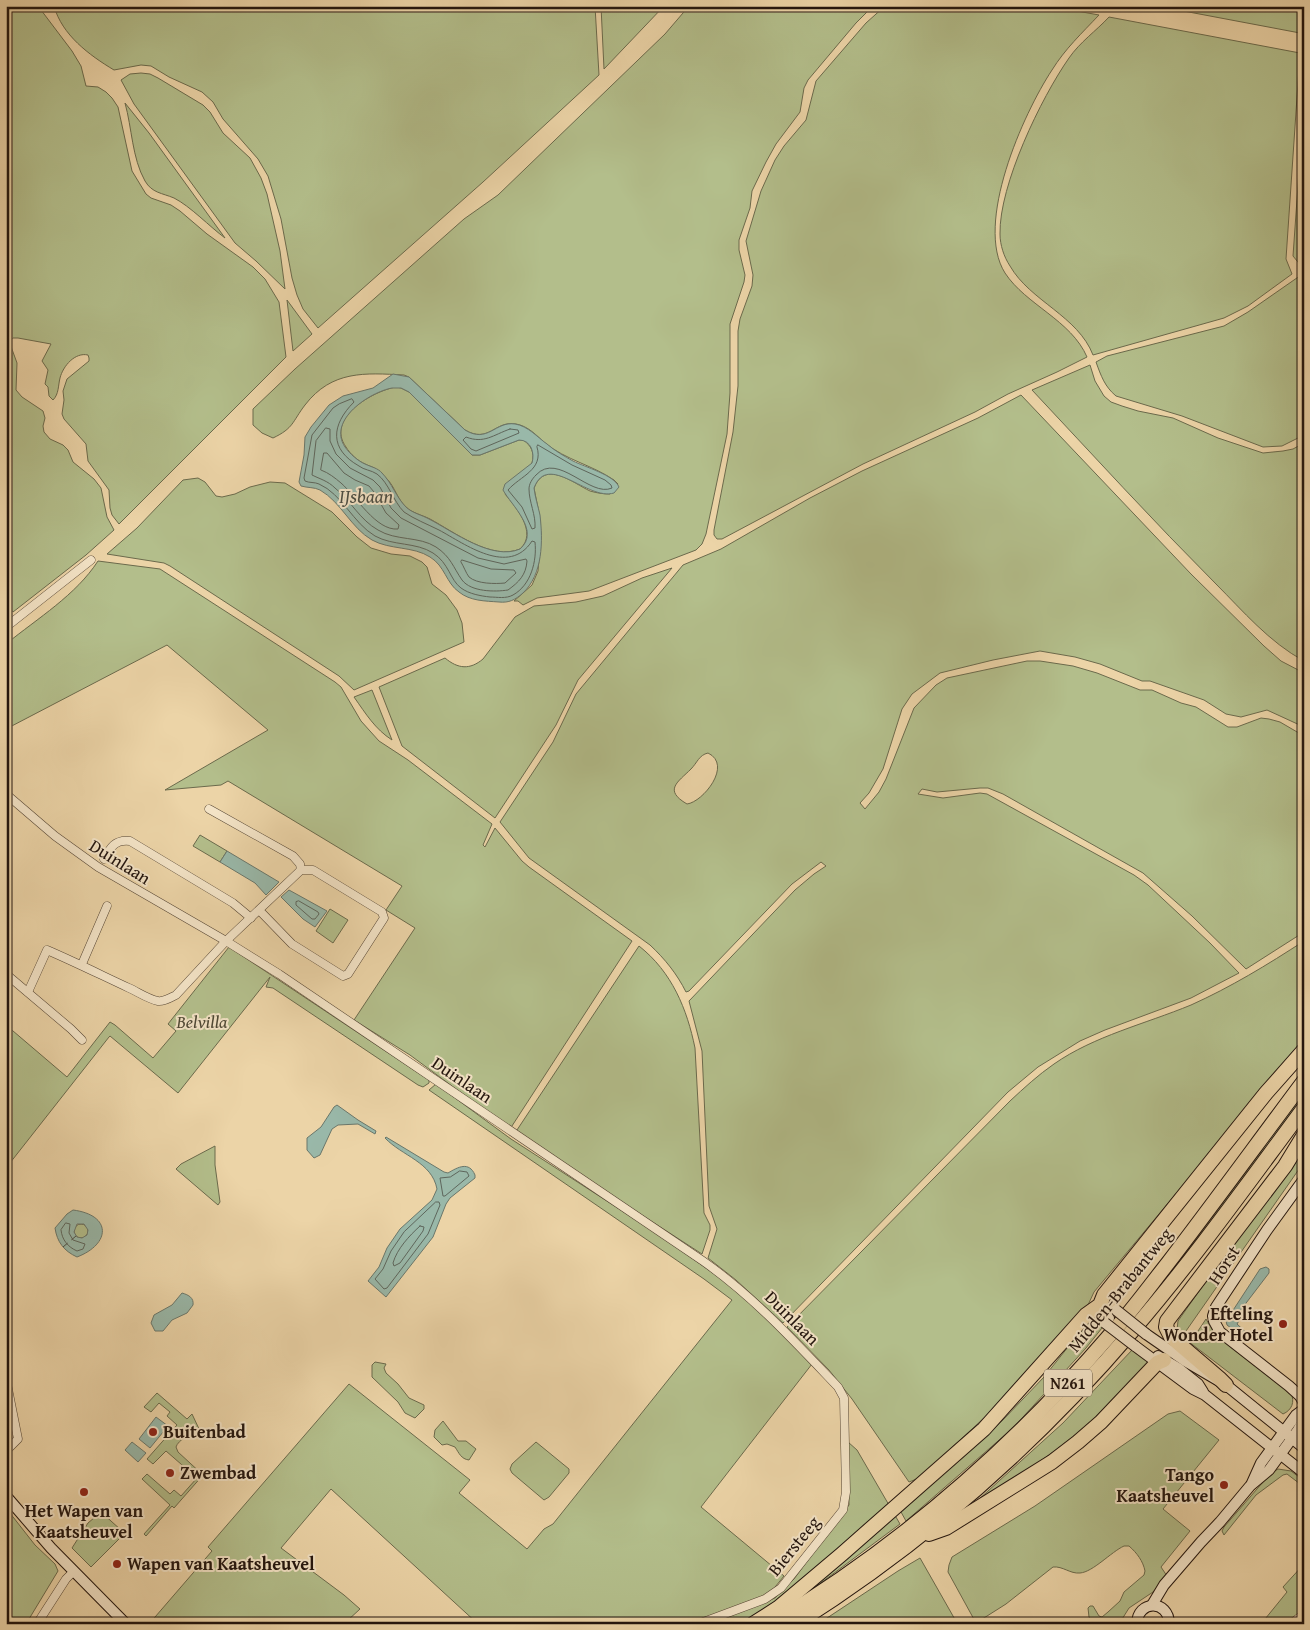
<svg xmlns="http://www.w3.org/2000/svg" width="1310" height="1630" viewBox="0 0 1310 1630" font-family="'Gentium Book Plus',serif">
<rect width="100%" height="100%" fill="#ecd4a7"/>
<filter id="stains"><feTurbulence type="fractalNoise" baseFrequency=".004" numOctaves="4"/><feColorMatrix values="0 0 0 0 .2 0 0 0 0 .09 0 0 0 0 .02 0 0 0 .5 -.17"/></filter>
<radialGradient id="worn" r=".72"><stop offset=".6" stop-color="#630" stop-opacity="0"/><stop offset="1" stop-color="#630" stop-opacity=".3"/></radialGradient>
<g fill="#b3be8b" stroke="#6b6a4c" fill-rule="evenodd">
<path d="M6 6H38L72 51 81 66 86 86 98 87 106 92 112 98 118 107 132 171 146 194 151 198 171 205 180 211 207 234 253 267 265 279 279 302 286 357 119 524 112 515 110 508 109 490 88 461 86 444 64 419 62 414 64 400 63 391 67 379 89 361V358L88 355C75 352 63 366 60 378 58 386 59 394 53 400L49 396 48 387 45 384 48 370 42 361 51 344 18 338H13L9 341 17 363 16 390 22 397 43 411 45 418 43 426 44 432 50 439 63 445 68 450 73 462 94 479 101 488 107 517 114 530 86 555 13 612 6 603Z"/>
<path d="M54 6H595L599 75 483 182 318 328 303 309 297 295 292 278 281 219 268 176 258 159 223 119 213 102 202 92 169 77 151 66 141 65 114 70C89 55 62 35 54 6Z"/>
<polygon points="601,6 664,6 604,69"/>
<path d="M689 6H873L856 23 808 80 804 88 800 112 776 144 766 162 752 191 750 208 739 240V250L745 275 744 282 730 324V393L727 434 706 534 702 544 696 550 589 591 537 598 523 605 518 601H514L532 585 538 571 541 534 539 513 534 488C545 459 573 483 590 491 597 493 603 494 610 494L618 484 614 480C592 465 566 460 545 443 536 435 528 426 516 424 495 420 489 444 465 430L409 377 404 375C365 373 332 370 305 405 292 422 294 428 273 438L262 433 253 425V409L295 369 464 219 498 195 665 34Z"/>
<path d="M885 6H1049L1099 15C1082 33 1065 49 1052 70 1023 114 974 224 1005 273 1026 305 1071 320 1087 357L1057 372 1008 394 975 412 863 464 722 539H717L714 535V530L733 432 738 386V331L740 319 752 286 753 275 746 241 761 191 775 160 784 146 806 120 816 81 866 23Z"/>
<polygon points="1157,6 1300,6 1300,33"/>
<path d="M1109 17 1300 53 1286 259 1292 274 1248 306 1224 318 1093 355C1078 316 1030 301 1010 266 1004 257 1000 245 1000 234 999 185 1041 98 1069 58 1080 42 1096 31 1109 17Z"/>
<polygon points="141,73 150,74 158,78 203,105 210,112 223,133 250,158 261,178 267,194 280,251 285,289 256,261 235,243 134,104 121,80 130,74"/>
<polygon points="1304,100 1304,266 1302,267 1293,256"/>
<path d="M125 103 149 133 225 238C210 227 190 206 174 198 162 193 152 193 145 181 132 158 132 128 125 103Z"/>
<path d="M1304 273V435L1282 446 1263 447 1182 416 1116 396C1105 387 1101 376 1096 362L1107 356 1224 326 1248 312Z"/>
<polygon points="287,300 312,334 293,351"/>
<path d="M1090 365 1095 381 1104 396 1111 402 1122 406 1138 411 1173 418 1218 438 1263 453 1283 451 1293 449 1304 443V661C1269 642 1243 611 1216 584 1153 521 1093 455 1032 390Z"/>
<path d="M396 387 401 388 409 392 472 455H480L519 440H523C531 445 535 453 532 463L505 494C516 507 538 533 520 549 492 561 454 532 430 519 422 515 412 513 406 507 397 499 395 487 387 479 384 476 380 472 376 469 373 467 369 466 365 464 358 461 350 454 346 447 325 418 373 391 396 387Z"/>
<path d="M1021 395 1191 574 1264 646 1281 661 1304 673V727L1267 710 1241 717 1226 714 1204 700 1150 681H1142L1100 664 1075 657 1040 651 993 660 940 673 912 694 902 709 883 769 869 793 860 803 865 809 879 792 886 779 914 708 936 685 947 678 1027 661H1040L1073 666 1097 673 1140 690H1152L1181 703 1196 707 1228 727H1237L1261 718 1269 719 1280 722 1304 736V932L1246 969 1192 916 1143 873 1003 794 988 788H980L937 792 922 789 918 794 943 798 980 793 987 794 1134 875 1148 885 1210 943 1239 973 1191 998 1105 1030 1080 1041 1038 1067 1008 1092 783 1323 736 1280 708 1258 717 1229 709 1206 702 1051 689 1001 795 890 814 874 826 866 821 862 792 884 689 991 686 992C677 974 665 959 650 945L529 858 500 822 553 742 576 694 683 565 721 549 810 498 862 471 978 418ZM708 753C733 765 703 802 687 804 663 790 678 782 691 769 697 763 699 755 708 753Z"/>
<polygon points="198,478 205,482 216,496 222,497 235,494 250,487 270,482 285,483 332,512 357,537 371,548 391,554 410,556 422,562 427,567 432,584 446,595 457,610 462,623 464,642 354,690 339,676 170,566 164,563 107,554 137,528 183,480"/>
<path d="M98 561 160 569 335 682 341 687 361 721 379 741 408 760 492 824 483 845 485 847 495 828 522 861 529 867 632 941 510 1129 410 1055 354 1020 415 928 386 910 402 886 228 781 221 785 165 790 268 730 167 645 6 729V644C38 618 76 595 98 561Z"/>
<path d="M672 568 578 680 556 725 495 818 402 746 379 687 445 658C458 669 470 670 483 659L515 617 534 606 576 602 603 596 642 578Z"/>
<path d="M372 690 392 740C375 729 366 714 354 697Z"/>
<polygon points="200,835 227,851 220,862 193,846"/>
<polygon points="330,909 348,920 333,943 316,931"/>
<path d="M1304 941V1040L1094 1292 1088 1305 1012 1392 919 1478 909 1482 852 1399 829 1370 787 1327 1010 1101C1024 1088 1038 1075 1054 1064 1094 1036 1145 1024 1191 1005 1231 987 1267 965 1304 941Z"/>
<path d="M639 946C672 972 687 1009 695 1048L704 1213 710 1225V1230L702 1254 515 1133Z"/>
<polygon points="229,947 429,1080 429,1083 423,1087 418,1085 273,988 266,987 270,977 178,1093 110,1036 109,1037 6,1168 6,1025 67,1077 110,1022 115,1025 153,1058 176,1031 168,1024"/>
<polygon points="436,1084 511,1139 661,1236 724,1281 779,1329 812,1364 701,1507 784,1576 771,1592 767,1595 692,1624 478,1624 331,1489 281,1548 344,1595 360,1609 347,1621 349,1624 149,1624 212,1551 208,1547 349,1384 470,1480 459,1493 527,1549 544,1529 553,1524 732,1300 704,1279 429,1090"/>
<polygon points="1304,1088 1304,1099 1218,1214 1138,1318 1133,1315"/>
<path d="M1304 1142V1162L1186 1331V1335L1191 1337 1196 1334 1206 1319 1213 1331 1291 1393C1295 1402 1292 1410 1283 1414L1180 1335 1177 1330 1178 1321Z"/>
<polygon points="215,1146 215,1165 220,1202 218,1205 176,1169 181,1164"/>
<circle cx="81" cy="1231" r="7"/>
<polygon points="1093,1316 1102,1328 1086,1348 1013,1428 906,1521 901,1512 1002,1421 1044,1377"/>
<polygon points="1133,1349 1149,1362 1089,1424 1056,1450 968,1512 967,1510 1063,1423"/>
<polygon points="375,1362 386,1364 384,1368 386,1373 398,1384 409,1398 424,1405 424,1409 415,1418 405,1413 398,1402 372,1377 372,1365"/>
<path d="M157 1393 187 1419 192 1414 200 1431C192 1432 178 1440 176 1447L178 1452 203 1475 174 1508 172 1506 146 1536 144 1534 170 1505 142 1479 147 1474 170 1494 174 1490 181 1496 197 1478 166 1451 153 1464 147 1459 177 1425 167 1416 170 1412 159 1403 151 1412 144 1407Z"/>
<path d="M1180 1411 1219 1440 1163 1509 1190 1531 1161 1567 1167 1576 1153 1592 1129 1608 1119 1624H1094L1089 1617 1088 1608 1090 1606H1093L1099 1616 1102 1617 1108 1612 1120 1601 1124 1592 1144 1575 1145 1571C1143 1561 1137 1553 1129 1546H1124C1111 1552 1093 1572 1080 1573 1070 1574 1063 1566 1053 1567L1006 1604 976 1623 948 1572 949 1565 952 1557 1035 1506 1168 1414Z"/>
<path d="M443 1421 458 1441H466L476 1449 469 1460C461 1459 459 1453 455 1447L447 1444 442 1445 434 1437 435 1430Z"/>
<polygon points="536,1442 569,1469 569,1473 549,1497 544,1500 512,1473 510,1469 512,1464"/>
<polygon points="848,1442 857,1450 900,1524 810,1591 753,1624 710,1624 775,1598 794,1579 849,1505"/>
<polygon points="1278,1469 1291,1471 1304,1481 1304,1487 1287,1474 1283,1475 1256,1495 1224,1535 1222,1531 1224,1527 1270,1474"/>
<polygon points="6,1508 35,1545 55,1564 58,1571 26,1624 6,1624"/>
<polygon points="101,1512 121,1530 122,1536 91,1567 72,1548 88,1523"/>
<polygon points="920,1558 957,1623 818,1624 898,1571"/>
<polygon points="1304,1564 1304,1609 1284,1624 1261,1624 1287,1592 1283,1587"/>
</g>
<g fill="#99b8a9" stroke="#6a776b" fill-rule="evenodd">
<path d="M393 374 409 377 465 430C488 444 495 421 515 424 528 426 537 437 547 444 555 451 564 456 573 461 585 467 614 475 619 487L614 493C587 501 548 451 534 488 535 497 538 506 540 515 543 541 543 574 523 593 515 600 509 603 499 602 485 601 470 601 459 592 446 583 445 566 430 557 413 546 390 550 372 540 351 528 341 502 320 490 314 487 308 488 301 486L299 482 304 455 305 437 311 427 329 405 343 396 373 388ZM392 388H401L409 392 472 455H480L519 440C531 440 535 453 532 463L505 484 503 490C511 505 541 531 520 549 492 561 454 532 429 519 422 515 412 513 406 507 396 497 392 483 382 473 378 468 371 467 365 464 358 461 350 454 345 447 327 420 370 392 392 388Z"/>
<polygon points="227,851 279,882 266,895 255,883 220,862"/>
<polygon points="289,890 327,911 315,927 303,919 281,897"/>
<polygon points="337,1105 358,1120 376,1131 375,1134 358,1124 338,1125 332,1129 320,1155 314,1158 307,1150 307,1138 321,1127 334,1107"/>
<path d="M386 1137 444 1172 448 1173C458 1167 469 1161 475 1175V1178L450 1198 446 1204 433 1237 386 1297 368 1281 379 1267 387 1248 400 1229 432 1200 437 1189C432 1162 402 1156 385 1138Z"/>
<path d="M73 1210C112 1215 111 1244 77 1257 64 1251 57 1242 55 1228L67 1214ZM77 1224H84L88 1230 87 1235 82 1238 77 1237 74 1232Z"/>
<polygon points="1266,1267 1269,1269 1269,1273 1240,1311 1242,1316 1237,1324 1251,1337 1248,1341 1227,1325 1226,1321 1260,1269"/>
<path d="M182 1293C189 1295 194 1298 193 1305L187 1313 172 1320 163 1331H155L151 1323 154 1315 172 1305Z"/>
<polygon points="156,1417 168,1426 150,1448 139,1439"/>
<polygon points="132,1442 146,1453 138,1462 125,1450"/>
</g>
<g fill="none" stroke-linecap="round" stroke-linejoin="round">
<g stroke="#5e665c" stroke-width="1">
<path d="M352 399 354 402C331 425 329 449 359 466 364 470 371 470 377 474 389 483 393 501 404 512 414 519 427 524 439 530 465 544 509 577 532 541L535 542C537 561 531 585 513 595 506 599 497 597 490 597 481 596 469 594 461 588 450 580 449 563 433 553 416 542 393 546 375 536 353 523 342 494 319 484 315 482 309 483 305 481L304 478 312 435 333 408 339 404Z"/>
<path d="M326 428 330 429V441L336 454 350 468 373 480 380 487 391 508 401 518 478 558 504 564 526 559 527 561C526 575 519 582 508 590 495 592 471 592 462 580 453 567 451 557 436 547 419 536 396 541 378 530 360 520 351 501 335 488 328 481 320 479 312 475L316 441Z"/>
<path d="M510 429 518 430 519 433 476 451 471 449 463 440 466 437C484 444 493 435 510 429Z"/>
<path d="M538 445 572 465 605 480 611 485 612 488C590 498 558 451 536 475 532 479 529 484 529 489 529 502 536 515 535 528L532 529 522 507 508 490C520 476 544 470 537 447Z"/>
<path d="M324 453H327L344 473 355 480 369 486 374 492 386 513 399 525 398 529C376 531 356 496 341 483 335 478 329 473 321 470Z"/>
<path d="M462 560 491 569 514 570 516 573 505 583C495 584 477 584 469 577 466 573 464 567 461 562Z"/>
<polygon points="299,901 318,912 319,914 315,919 312,919 296,905 296,902"/>
<polygon points="460,1171 467,1172 469,1176 445,1196 443,1196 440,1178 450,1177"/>
<polygon points="436,1202 439,1202 440,1205 428,1234 387,1288 384,1289 375,1279 383,1269 391,1251 404,1232"/>
<path d="M66 1223 70 1224 69 1233 73 1240 85 1244 83 1249 77 1251C68 1247 62 1240 61 1230Z"/>
<path d="M420 1226 424 1227 423 1231 400 1263 394 1266 393 1263C397 1249 409 1236 420 1226Z"/>
</g>
<polyline stroke="#4c4e44" stroke-width="1" stroke-dasharray="6 5" stroke-linecap="butt" points="63,1247 76,1236"/>
<g stroke="#554534" stroke-width="9">
<g id="street">
<polyline points="6,627 91,560"/>
<path d="M6 794 55 836 98 867 226 941 279 974 703 1261C754 1297 795 1342 838 1387L844 1398 846 1492 843 1510 781 1588 765 1599 698 1624"/>
<polyline points="209,809 293,856 300,864 301,870"/>
<path d="M104 859C110 848 115 839 130 841L233 903 251 918"/>
<polyline points="82,964 107,906"/>
<polyline points="6,974 71,1029 82,1040"/>
<path d="M28 992 47 950C75 962 101 975 129 988 138 992 148 999 158 1001 164 1002 170 998 176 995L226 941 301 870H313L382 912 384 918 348 974 343 976 292 944 259 910"/>
<polyline points="6,1379 18,1439 6,1451"/>
<polyline points="37,1624 66,1579 74,1571"/>
<polyline points="1291,1624 1304,1614"/>
</g>
</g>
<g stroke="#23150e" stroke-width="12">
<g id="secondary">
<polyline points="1304,1179 1267,1230 1216,1307 1213,1316 1214,1321 1220,1332 1289,1386 1300,1396 1304,1403"/>
<polyline points="1100,1305 1109,1318"/>
<polyline points="1146,1334 1185,1361 1226,1385 1304,1448"/>
<polyline points="1135,1346 1193,1389 1205,1395 1304,1473"/>
<polyline points="1158,1356 1178,1368 1198,1384 1203,1392"/>
<polyline points="1252,1483 1261,1463 1296,1415 1304,1409"/>
<polyline points="6,1496 51,1548 126,1624"/>
<polyline points="1152,1605 1164,1585 1201,1542 1220,1522 1250,1486 1269,1470 1298,1430 1304,1419"/>
<path d="M1137 1624C1137 1600 1169 1599 1169 1624"/>
</g>
</g>
<g stroke="#23150e" stroke-width="16">
<g id="highway">
<polyline points="1226,1385 1219,1378 1171,1337 1166,1327 1167,1321 1285,1166 1304,1135"/>
<polyline points="929,1534 946,1528 1052,1462 1078,1442 1101,1422 1157,1363 1164,1360"/>
<polyline points="753,1624 778,1608 842,1554 984,1429 1086,1315 1100,1305 1104,1295 1266,1093 1304,1050"/>
<path d="M771 1624C899 1547 1013 1448 1110 1335 1131 1312 1149 1287 1168 1263 1214 1203 1259 1141 1304 1081"/>
<path d="M795 1624C922 1544 1036 1444 1133 1330 1194 1259 1248 1183 1304 1108"/>
</g>
</g>
<use href="#street" stroke="#f3e3c6" stroke-width="8"/>
<use href="#secondary" stroke="#f3e3c6" stroke-width="10"/>
<use href="#highway" stroke="#ecd4a7" stroke-width="14"/>
<g stroke="#23150e" stroke-width="12" stroke-linecap="butt">
<g id="secondary-bridge">
<polyline points="1116,1310 1146,1334"/>
<polyline points="1105,1323 1135,1346"/>
</g>
</g>
<use href="#secondary-bridge" stroke="#f3e3c6" stroke-width="10"/>
</g>
<g fill="#8f2418" stroke="#f3e3c6" stroke-width="2">
<circle cx="1283" cy="1324" r="5"/>
<circle cx="153" cy="1432" r="5"/>
<circle cx="170" cy="1473" r="5"/>
<circle cx="1224" cy="1485" r="5"/>
<circle cx="84" cy="1492" r="5"/>
<circle cx="117" cy="1564" r="5"/>
</g>
<g text-anchor="middle" stroke-width="4" stroke-linejoin="round" paint-order="stroke">
<rect fill="#f3e3c6" stroke="#615345" stroke-width="1" x="1044" y="1369.5" width="48" height="27" rx="4"/>
<g font-size="16" font-weight="bold" fill="#23150e">
<text x="1068" y="1389">N261</text>
</g>
<g font-size="18" fill="#23150e" stroke="#f3e3c6">
<text transform="translate(120 862) rotate(32)" y="6">Duinlaan</text>
<text transform="translate(462 1080) rotate(34)" y="6">Duinlaan</text>
<text transform="translate(1224 1265) rotate(-57)" y="6">Horst</text>
<text transform="translate(1120 1290) rotate(-51)" y="6">Midden-Brabantweg</text>
<text transform="translate(792 1318) rotate(45)" y="6">Duinlaan</text>
<text transform="translate(794 1546) rotate(-51)" y="6">Biersteeg</text>
</g>
<g font-size="18" font-style="italic" fill="#4e4834" stroke="#f3e3c6">
<text x="202" y="1028">Belvilla</text>
</g>
<g font-size="18" font-weight="bold" fill="#23150e" stroke="#f3e3c6" text-anchor="start">
<text x="1273" y="1320" text-anchor="end">Efteling<tspan x="1273" dy="21">Wonder Hotel</tspan></text>
<text x="163" y="1438">Buitenbad</text>
<text x="180" y="1479">Zwembad</text>
<text x="1214" y="1481" text-anchor="end">Tango<tspan x="1214" dy="21">Kaatsheuvel</tspan></text>
<text x="84" y="1517" text-anchor="middle">Het Wapen van<tspan x="84" dy="21">Kaatsheuvel</tspan></text>
<text x="127" y="1570">Wapen van Kaatsheuvel</text>
</g>
<g font-size="19" font-style="italic" fill="#4c4e44" stroke="#f3e3c6">
<text x="366" y="503">IJsbaan</text>
</g>
</g>
<rect width="1310" height="1630" fill="none" stroke="#ecd4a7" stroke-width="25"/>
<rect x="8" y="8" width="1295" height="1615" fill="none" stroke="#23150e" stroke-width="2.5"/>
<rect x="12" y="12" width="1285" height="1605" fill="none" stroke="#23150e"/>
<rect width="100%" height="100%" filter="url(#stains)"/>
<rect width="100%" height="100%" fill="url(#worn)"/>
</svg>
